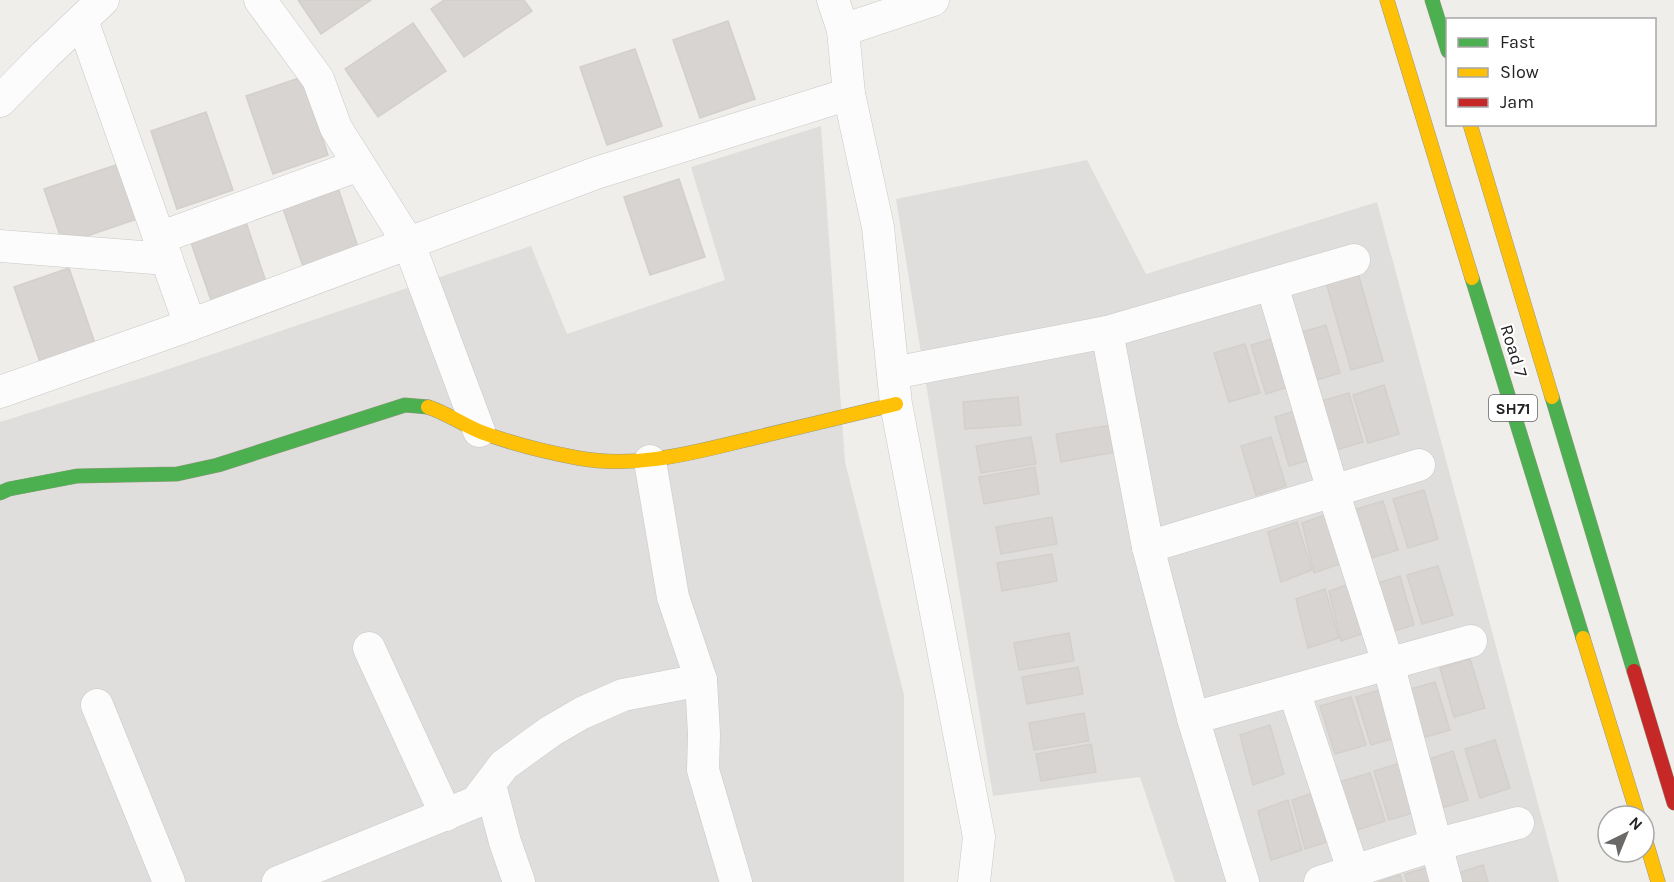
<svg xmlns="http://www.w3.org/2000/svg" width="1674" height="882" viewBox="0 0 1674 882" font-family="Karla,sans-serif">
<rect width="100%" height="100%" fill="#f0eeeb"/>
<g fill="#dfdedc">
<polygon points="821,126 845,462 904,695 904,882 0,882 0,422 157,373 531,246 567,334 725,280 691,167"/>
<polygon points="1087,160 1146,274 1377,202 1559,882 1175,882 1140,777 993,796 896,199"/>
</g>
<g fill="#d7d4d2" stroke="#d3d0cc" stroke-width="1.5">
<polygon points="298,0 371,0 321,34"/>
<polygon points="444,0 524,0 532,11 464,57 431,9"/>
<polygon points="728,21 755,99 700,118 673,40"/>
<polygon points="413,23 446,71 378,117 345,69"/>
<polygon points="635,49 662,126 607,145 580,67"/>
<polygon points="302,77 328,155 273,174 246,96"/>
<polygon points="206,112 233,190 177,209 151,131"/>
<polygon points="122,163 140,218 63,244 44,189"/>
<polygon points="335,179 361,256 306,275 279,197"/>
<polygon points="679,179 705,257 650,275 624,197"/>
<polygon points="243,213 269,291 214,309 187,231"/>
<polygon points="69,268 96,346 41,365 14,287"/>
<polygon points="1357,270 1383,361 1351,370 1325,279"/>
<polygon points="1326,325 1340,373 1310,382 1295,334"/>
<polygon points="1282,336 1297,384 1266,394 1251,345"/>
<polygon points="1245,344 1260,393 1229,402 1214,353"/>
<polygon points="1384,385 1399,434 1368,443 1353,395"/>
<polygon points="1349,393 1363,442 1333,451 1318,402"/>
<polygon points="1018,397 1021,425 965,429 963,402"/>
<polygon points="1305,408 1320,457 1289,466 1275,417"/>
<polygon points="1111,425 1116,452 1061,462 1056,434"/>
<polygon points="1031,437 1036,464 981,473 976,446"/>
<polygon points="1271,437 1286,486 1256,495 1241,446"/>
<polygon points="1035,467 1039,494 984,504 979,477"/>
<polygon points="1424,490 1438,539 1408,548 1393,499"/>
<polygon points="1383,501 1398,550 1367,559 1353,510"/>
<polygon points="1331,513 1345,562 1314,573 1302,523"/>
<polygon points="1052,517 1057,544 1001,554 996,527"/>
<polygon points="1297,522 1312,570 1281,582 1268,532"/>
<polygon points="1052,554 1057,581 1002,591 997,563"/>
<polygon points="1438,566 1453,615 1422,624 1407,575"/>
<polygon points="1400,576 1414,625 1384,634 1369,586"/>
<polygon points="1358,581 1372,630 1341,641 1329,591"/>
<polygon points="1325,589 1339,638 1308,648 1296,599"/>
<polygon points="1069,633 1074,661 1019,670 1014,643"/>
<polygon points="1470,659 1485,708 1454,717 1440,668"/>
<polygon points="1078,667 1083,694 1027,704 1022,677"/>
<polygon points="1435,682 1450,730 1419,739 1404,691"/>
<polygon points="1387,688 1401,736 1371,745 1356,697"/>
<polygon points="1351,697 1366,745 1335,754 1320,706"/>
<polygon points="1084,713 1089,741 1034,750 1029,723"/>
<polygon points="1270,725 1284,774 1253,785 1240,735"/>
<polygon points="1495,740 1510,788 1480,798 1465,749"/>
<polygon points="1091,744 1096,772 1041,781 1036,754"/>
<polygon points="1453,751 1468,800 1438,809 1423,761"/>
<polygon points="1404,762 1419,811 1389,820 1374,771"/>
<polygon points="1370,773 1385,821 1354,831 1339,782"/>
<polygon points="1322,790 1336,839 1305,849 1292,800"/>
<polygon points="1288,800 1302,850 1271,860 1258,811"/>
<polygon points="1436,865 1441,882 1407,882 1405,874"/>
<polygon points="1483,865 1488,882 1454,882 1452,875"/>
<polygon points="1400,875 1402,882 1378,882"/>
</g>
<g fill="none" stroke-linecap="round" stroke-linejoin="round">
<g stroke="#c9c8c7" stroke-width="33">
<g id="street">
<polyline points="260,0 318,79 336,128 409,244 479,431"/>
<polyline points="833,0 843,30 849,94 878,227 896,404 979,837 974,882"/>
<polyline points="82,20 190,325"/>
<polyline points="843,30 933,0"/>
<polyline points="0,101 45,55 103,0"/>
<polyline points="159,238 359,165"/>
<polyline points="0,246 167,259"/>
<polyline points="1272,285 1333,491 1388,663 1446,882"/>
<polyline points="1107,332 1148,547 1193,718 1243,882"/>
<polyline points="893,373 1107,332 1354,260"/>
<polyline points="0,392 190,325 596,173 849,94"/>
<polyline points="650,461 673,597 701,680 704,734 703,770 736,882"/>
<polyline points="1148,547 1419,465"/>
<polyline points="369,648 446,815"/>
<polyline points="1294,691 1357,882"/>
<polyline points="97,705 169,882"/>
<polyline points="1193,718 1471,641"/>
<polyline points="490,785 505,842 519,882"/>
<polyline points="278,882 476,802 504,765 551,731 582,713 623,695 701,680"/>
<polyline points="1320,882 1435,845 1518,823"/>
</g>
</g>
<g stroke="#999a82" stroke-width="15">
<g id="fast">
<polyline points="1432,0 1448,51"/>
<polyline points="1472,278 1583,638"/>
<polyline points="1552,397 1634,671"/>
<polyline points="0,493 9,489 77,476 177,474 218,465 405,405 428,407"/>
</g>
</g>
<g stroke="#999a82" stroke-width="15">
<g id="slow">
<polyline points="1387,0 1472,278"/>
<polyline points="1470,124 1552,397"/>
<path d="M428 407C447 413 463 425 481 432 513 444 545 452 578 458 639 469 695 452 754 438 801 427 849 415 896 404"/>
<polyline points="1583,638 1638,816"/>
<polyline points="1644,835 1658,882"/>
</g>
</g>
<g stroke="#999a82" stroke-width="15">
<polyline id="jam" points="1634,671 1674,803"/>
</g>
<use href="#street" stroke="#fdfcfc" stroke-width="32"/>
<use href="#fast" stroke="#4caf50" stroke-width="14"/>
<use href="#slow" stroke="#ffc107" stroke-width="14"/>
<use href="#jam" stroke="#c62828" stroke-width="14"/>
</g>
<g text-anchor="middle" stroke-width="4.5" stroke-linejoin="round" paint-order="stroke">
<rect fill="#fff" stroke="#646464" stroke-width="1.5" x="1489" y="395" width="48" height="26" rx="4.5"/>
<g font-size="16" font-weight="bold" fill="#222">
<text x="1513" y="414">SH71</text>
</g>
<g font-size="18" fill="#222" stroke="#fff">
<text transform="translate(1514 351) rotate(73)" y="6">Road 7</text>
</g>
</g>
<rect x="1446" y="18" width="210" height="108" fill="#ffffff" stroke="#a7a7a7" stroke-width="1.5"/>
<rect x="1458" y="38" width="30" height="9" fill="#4caf50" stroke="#a7a7a7" stroke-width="1.5"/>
<text x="1500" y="48" font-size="18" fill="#222222">Fast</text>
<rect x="1458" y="68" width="30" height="9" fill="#ffc107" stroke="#a7a7a7" stroke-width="1.5"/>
<text x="1500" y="78" font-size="18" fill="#222222">Slow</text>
<rect x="1458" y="98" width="30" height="9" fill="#c62828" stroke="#a7a7a7" stroke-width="1.5"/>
<text x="1500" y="108" font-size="18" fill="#222222">Jam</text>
<g transform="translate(1626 834) rotate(43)"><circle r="28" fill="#ffffff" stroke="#a7a7a7" stroke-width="1.5"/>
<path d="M0-4.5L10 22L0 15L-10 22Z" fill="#6a6968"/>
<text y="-9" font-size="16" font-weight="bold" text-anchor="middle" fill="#222222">N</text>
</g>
</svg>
